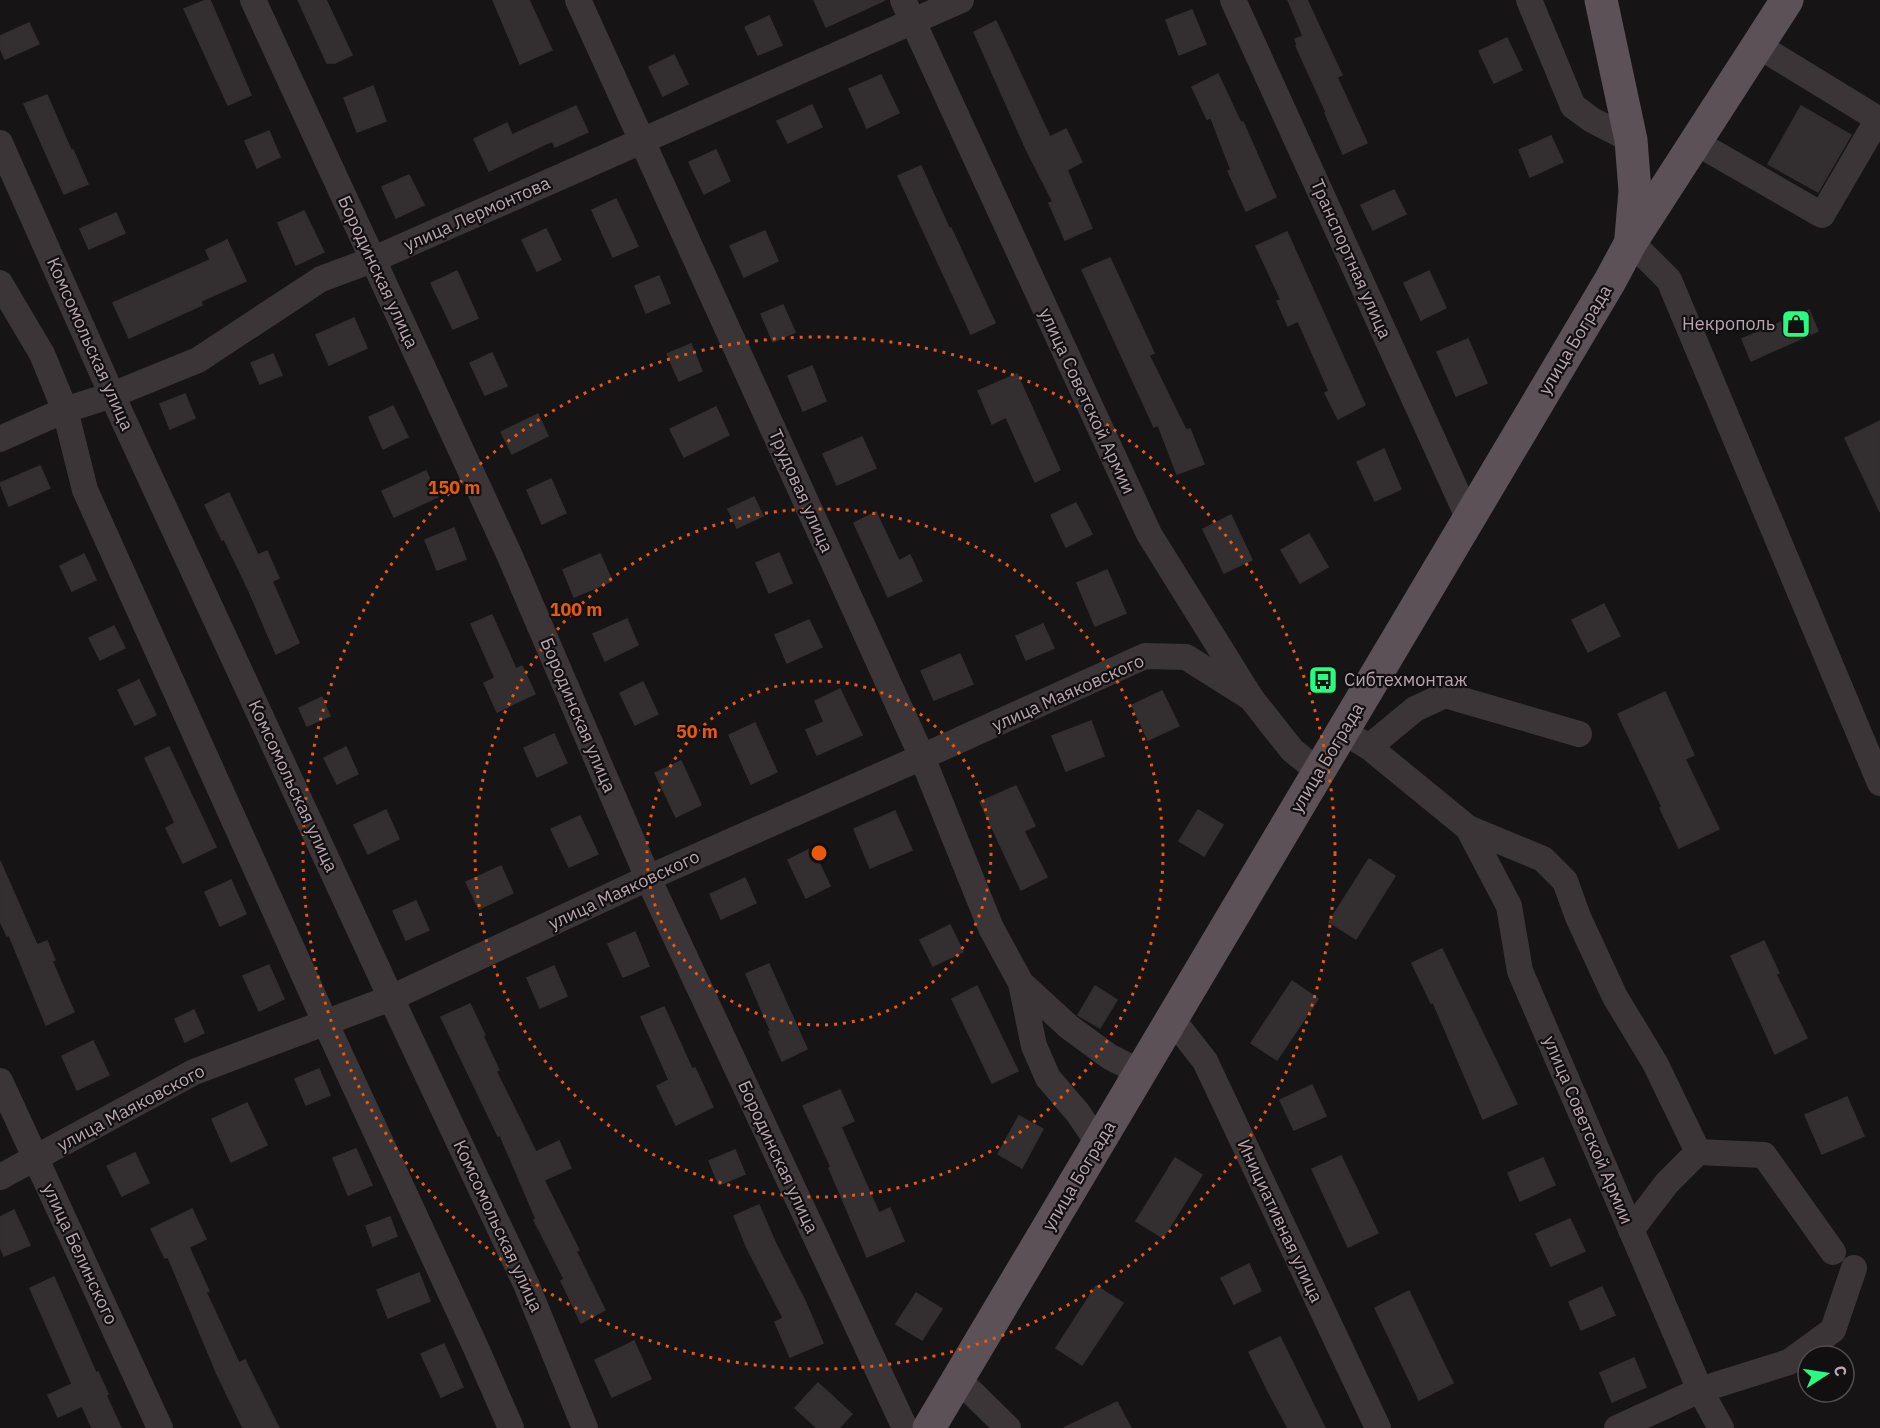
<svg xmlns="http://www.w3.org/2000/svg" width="1880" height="1428" viewBox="0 0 1880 1428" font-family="'IBM Plex Sans',sans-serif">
<rect width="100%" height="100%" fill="#171415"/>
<g fill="#332f30" stroke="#332e2f" stroke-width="1.5">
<polygon points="206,0 210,0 251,95 228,105 184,9"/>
<polygon points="298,0 326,0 352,55 335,63 327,63"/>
<polygon points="493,0 529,0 552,50 520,64"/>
<polygon points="814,0 885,0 826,27"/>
<polygon points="1288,0 1307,0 1342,75 1337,77 1367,143 1343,154 1325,113 1326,112 1296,46 1297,45 1295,39 1303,36"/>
<polygon points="1192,10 1206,44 1179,55 1166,20"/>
<polygon points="769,16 782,45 758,55 745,27"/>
<polygon points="996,21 1050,137 1066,129 1082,162 1067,170 1092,228 1065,240 1049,203 1053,202 1026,149 974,32"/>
<polygon points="29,23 39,44 5,59 0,48 0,36"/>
<polygon points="1507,38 1522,70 1494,83 1479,51"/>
<polygon points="674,55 688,84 663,96 649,67"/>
<polygon points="1218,74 1241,123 1243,122 1276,197 1246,211 1228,171 1231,170 1211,118 1207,119 1192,87"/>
<polygon points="881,75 899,113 867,128 849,89"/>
<polygon points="373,86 386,121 357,132 344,98"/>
<polygon points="47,95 71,150 73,150 88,184 64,194 24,104"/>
<polygon points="812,105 822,127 788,143 777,121"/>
<polygon points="576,106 588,132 555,147 552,141 489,171 474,139 507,123 512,135"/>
<polygon points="1801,106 1851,135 1818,192 1768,164"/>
<polygon points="269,131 280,157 257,168 245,141"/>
<polygon points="1551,136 1563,162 1530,177 1519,150"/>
<polygon points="716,150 730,181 704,194 689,162"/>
<polygon points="921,166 949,228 951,228 995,323 971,334 898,176"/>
<polygon points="409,175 424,205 396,218 382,187"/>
<polygon points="1394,190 1406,214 1373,230 1361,205"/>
<polygon points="616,199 638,246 613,257 592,210"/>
<polygon points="304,211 324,252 296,265 278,223"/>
<polygon points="116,213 125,233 89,249 80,229"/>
<polygon points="546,229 561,260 537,271 522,240"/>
<polygon points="765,231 778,261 744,277 730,246"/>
<polygon points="1287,232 1365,405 1338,419 1325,393 1329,391 1298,321 1288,326 1277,301 1281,300 1256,246"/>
<polygon points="227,240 246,281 201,301 202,305 129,338 113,303 210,260 206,250"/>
<polygon points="1110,258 1154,353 1149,355 1186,430 1190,429 1204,464 1177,474 1158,425 1154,427 1082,270"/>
<polygon points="457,271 478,318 453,329 431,283"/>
<polygon points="1429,271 1446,308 1421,320 1404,283"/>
<polygon points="659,276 670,303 646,313 635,286"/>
<polygon points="783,305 795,332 773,342 761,314"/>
<polygon points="1809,310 1818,331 1751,361 1742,339"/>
<polygon points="354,318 367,348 329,365 316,335"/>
<polygon points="1468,339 1487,383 1456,396 1437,352"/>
<polygon points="691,344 702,371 679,381 667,354"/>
<polygon points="492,353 507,386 485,395 470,363"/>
<polygon points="273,354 282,375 260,384 251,363"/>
<polygon points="812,366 826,401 803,411 788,376"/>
<polygon points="1017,374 1060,470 1035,482 1006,417 992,424 978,391"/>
<polygon points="185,394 195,418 170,429 160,404"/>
<polygon points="393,406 408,437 383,449 369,417"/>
<polygon points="716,407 729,435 684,457 670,429"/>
<polygon points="538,414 548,436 512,454 501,432"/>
<polygon points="1880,421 1880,512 1845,438"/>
<polygon points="862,437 876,468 837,485 823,454"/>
<polygon points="1384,449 1401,489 1375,501 1357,462"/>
<polygon points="40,466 50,488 9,506 0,483"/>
<polygon points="426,471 438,497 394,517 382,491"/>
<polygon points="551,479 566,513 542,524 527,490"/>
<polygon points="229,493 258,555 267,551 279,578 272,581 299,643 276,654 249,591 224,539 222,540 205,505"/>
<polygon points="754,497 763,516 737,528 728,509"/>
<polygon points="1076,503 1092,534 1066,547 1051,515"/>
<polygon points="876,512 899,561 910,555 922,581 888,597 854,523"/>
<polygon points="1231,515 1252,560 1224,573 1203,529"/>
<polygon points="454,528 466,559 437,570 425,540"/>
<polygon points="1309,534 1328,567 1300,583 1281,550"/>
<polygon points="779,553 792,583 769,593 756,563"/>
<polygon points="84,554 96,580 72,591 60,566"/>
<polygon points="600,554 612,581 574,597 563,570"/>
<polygon points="1107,570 1126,613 1095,626 1077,583"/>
<polygon points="1604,604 1620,636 1588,652 1572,620"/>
<polygon points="492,615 516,669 522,666 535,694 497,712 484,683 495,678 471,624"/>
<polygon points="627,619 638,645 605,661 593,634"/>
<polygon points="809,620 822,647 787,663 775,635"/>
<polygon points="1043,624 1054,648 1026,660 1016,636"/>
<polygon points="114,626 125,648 100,660 89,638"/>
<polygon points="960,654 973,684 934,700 921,671"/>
<polygon points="139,680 156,715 135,725 118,690"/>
<polygon points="643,682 658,714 635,725 620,693"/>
<polygon points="840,689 862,735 817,755 806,730 824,722 815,701"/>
<polygon points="1162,691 1179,726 1148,740 1132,705"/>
<polygon points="1665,692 1694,755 1685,759 1719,829 1679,848 1660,808 1662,807 1618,714"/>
<polygon points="322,697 330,716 307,726 299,708"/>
<polygon points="1091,721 1104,756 1066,771 1052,736"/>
<polygon points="755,723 777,772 751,784 729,735"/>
<polygon points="554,734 567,763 537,777 524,748"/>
<polygon points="169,747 216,847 183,863 166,828 175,823 145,758"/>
<polygon points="346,747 358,774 337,784 324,758"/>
<polygon points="681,761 701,805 676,817 655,773"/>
<polygon points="1016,786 1035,826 1024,831 1047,877 1021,890 980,802"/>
<polygon points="386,810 399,839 368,854 354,825"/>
<polygon points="1198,810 1223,825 1204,856 1179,841"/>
<polygon points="895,811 912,850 870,868 854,829"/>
<polygon points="580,816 598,854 569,867 551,829"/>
<polygon points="812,848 830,886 806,898 788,860"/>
<polygon points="1369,859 1395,876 1356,939 1329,922"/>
<polygon points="0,861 37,945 47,941 55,960 52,961 74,1012 46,1025 9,935 7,936 0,921"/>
<polygon points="501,866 513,893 479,909 466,882"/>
<polygon points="745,878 756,903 721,919 710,894"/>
<polygon points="231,880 246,914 220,926 205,892"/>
<polygon points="416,901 429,930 406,940 393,911"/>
<polygon points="950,925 963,952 933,966 920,940"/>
<polygon points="635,932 649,966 623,977 608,944"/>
<polygon points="1764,941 1779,973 1776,974 1807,1038 1775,1054 1731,956"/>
<polygon points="1442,949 1517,1104 1483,1119 1433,1002 1431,1003 1412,963"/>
<polygon points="769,964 807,1049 782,1061 769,1032 771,1032 746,974"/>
<polygon points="269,965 284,999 259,1011 243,976"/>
<polygon points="554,966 567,996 540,1008 527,978"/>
<polygon points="1292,981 1318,999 1277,1060 1251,1043"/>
<polygon points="977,986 1018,1071 992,1083 952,999"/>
<polygon points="1095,986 1117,1000 1100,1028 1078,1015"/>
<polygon points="470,1004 485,1035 483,1036 499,1070 496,1071 536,1152 559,1141 571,1168 544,1180 579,1250 576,1251 605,1310 581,1323 561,1281 564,1279 534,1220 536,1219 500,1135 498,1136 441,1017"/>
<polygon points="664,1007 692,1069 695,1068 713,1107 676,1125 657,1086 669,1080 641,1017"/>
<polygon points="194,1010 204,1033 185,1042 175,1019"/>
<polygon points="93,1041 109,1075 77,1090 62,1056"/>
<polygon points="319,1069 330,1095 306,1105 295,1079"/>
<polygon points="1312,1085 1326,1116 1294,1130 1280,1100"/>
<polygon points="840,1090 854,1121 841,1127 879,1213 890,1208 904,1241 867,1257 829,1168 831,1167 803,1106"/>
<polygon points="1847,1097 1864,1136 1822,1154 1805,1115"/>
<polygon points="247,1103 267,1145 231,1162 212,1119"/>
<polygon points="1019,1116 1043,1129 1022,1168 998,1154"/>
<polygon points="356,1149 372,1185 348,1195 333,1158"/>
<polygon points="735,1150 745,1174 719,1185 709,1161"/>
<polygon points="135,1153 149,1183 122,1196 107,1166"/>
<polygon points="1341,1156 1378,1233 1348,1247 1312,1169"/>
<polygon points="1175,1158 1202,1175 1163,1238 1136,1221"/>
<polygon points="1543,1158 1555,1185 1520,1201 1508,1173"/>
<polygon points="759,1205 775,1242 806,1303 823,1343 790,1357 775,1322 783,1318 747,1248 734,1216"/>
<polygon points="192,1209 206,1239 189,1247 209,1291 206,1292 239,1363 245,1360 279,1428 243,1428 217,1374 168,1257 165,1258 151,1229"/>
<polygon points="14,1210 30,1245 4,1256 0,1247 0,1217"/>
<polygon points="390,1217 397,1236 373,1246 366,1226"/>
<polygon points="1570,1219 1585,1251 1551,1266 1536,1234"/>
<polygon points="1249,1264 1261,1291 1234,1304 1221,1278"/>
<polygon points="419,1273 430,1301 388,1318 377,1290"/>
<polygon points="54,1277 96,1373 98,1372 108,1394 106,1395 121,1428 92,1428 82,1406 58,1417 48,1395 72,1384 30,1288"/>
<polygon points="1096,1286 1123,1303 1082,1365 1056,1348"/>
<polygon points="1602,1287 1615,1315 1581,1330 1569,1302"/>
<polygon points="1409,1291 1453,1383 1419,1400 1375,1308"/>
<polygon points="916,1293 942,1309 922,1340 896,1324"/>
<polygon points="1280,1337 1325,1428 1288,1428 1270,1395 1249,1352"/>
<polygon points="634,1341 651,1379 612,1397 595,1360"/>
<polygon points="444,1344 463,1387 441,1397 421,1354"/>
<polygon points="1634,1358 1646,1387 1612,1402 1600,1373"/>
<polygon points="818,1383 852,1414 839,1428 817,1428 795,1408"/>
<polygon points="1117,1402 1131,1428 1064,1428"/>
</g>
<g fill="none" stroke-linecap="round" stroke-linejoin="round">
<g stroke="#3c3538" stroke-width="26">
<polyline points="253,0 509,554 648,878 905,1428"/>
<polyline points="578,0 922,757 991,928 1021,983 1069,1027 1110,1057 1140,1072"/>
<polyline points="903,0 1149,534 1251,698 1292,750 1319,772"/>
<polyline points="1233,0 1469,519"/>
<polyline points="1529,0 1573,106 1592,120 1631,140"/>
<polyline points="1695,142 1822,215 1878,119 1757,45"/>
<polyline points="0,143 112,395 391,998 526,1284 585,1428"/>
<polyline points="1631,242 1669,280 1880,783"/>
<polyline points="0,283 42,354 65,410 85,490 326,1024 476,1348 511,1428"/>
<polyline points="0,439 65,410 112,395 198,360 321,279 372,260 961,0"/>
<polyline points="1344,732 1369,747 1468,828 1509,906 1520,971 1700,1390 1721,1428"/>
<polyline points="1369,747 1415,709 1445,695 1579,734"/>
<polyline points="1468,828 1543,859 1565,881 1578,917 1615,997 1655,1063 1698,1152 1764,1155 1833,1252"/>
<polyline points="1021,983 1034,1046 1048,1078 1078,1113 1099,1144"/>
<polyline points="1172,1019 1205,1061 1378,1428"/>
<polyline points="0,1081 160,1428"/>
<polyline points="0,1177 194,1072 391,998 648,878 922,757 1145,656 1186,657 1251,698"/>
<polyline points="1631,1230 1667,1183 1698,1152"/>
<polyline points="958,1379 1008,1428"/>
<polyline points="1617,1428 1700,1390 1789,1362 1833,1330 1854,1268"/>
</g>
<g stroke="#5b5156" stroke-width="33">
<polyline points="1601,0 1631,140 1635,191 1631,237"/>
<polyline points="929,1428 1610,281 1631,242 1787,0"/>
</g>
</g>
<g fill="none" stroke="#e8590c" stroke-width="3" stroke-dasharray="3 6">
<circle cx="819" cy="853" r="172"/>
<circle cx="819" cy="853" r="344"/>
<circle cx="819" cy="853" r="516"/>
</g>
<defs>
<g id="shop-square" transform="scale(1.5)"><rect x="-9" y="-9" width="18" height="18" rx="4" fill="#27fc80" stroke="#120f10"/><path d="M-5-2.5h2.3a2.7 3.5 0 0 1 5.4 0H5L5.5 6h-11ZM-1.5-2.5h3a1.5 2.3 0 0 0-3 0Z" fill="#111"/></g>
<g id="bus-square" transform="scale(1.5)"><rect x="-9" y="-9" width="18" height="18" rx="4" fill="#27fc80" stroke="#120f10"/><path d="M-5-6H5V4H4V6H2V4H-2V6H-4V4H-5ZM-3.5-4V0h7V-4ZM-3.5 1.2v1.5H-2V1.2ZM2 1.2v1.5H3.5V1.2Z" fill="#111"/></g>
</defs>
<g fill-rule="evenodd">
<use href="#shop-square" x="1796" y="324"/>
<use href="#bus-square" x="1323" y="680"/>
</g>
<g text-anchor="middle" stroke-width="4.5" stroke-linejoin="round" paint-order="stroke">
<g font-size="18" fill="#b8a5af" stroke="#120f10">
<text transform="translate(477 214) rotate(-24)" y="6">улица Лермонтова</text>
<text transform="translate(1351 259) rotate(66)" y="6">Транспортная улица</text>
<text transform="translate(378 272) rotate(65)" y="6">Бородинская улица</text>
<text transform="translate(1575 340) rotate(-59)" y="6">улица Бограда</text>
<text transform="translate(90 344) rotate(66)" y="6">Комсомольская улица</text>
<text transform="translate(1087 401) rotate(65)" y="6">улица Советской Армии</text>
<text transform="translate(801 491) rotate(66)" y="6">Трудовая улица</text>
<text transform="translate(1068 693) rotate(-24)" y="6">улица Маяковского</text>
<text transform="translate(578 715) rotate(67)" y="6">Бородинская улица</text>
<text transform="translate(1327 758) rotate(-59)" y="6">улица Бограда</text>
<text transform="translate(293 786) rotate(65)" y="6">Комсомольская улица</text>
<text transform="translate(624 890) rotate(-25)" y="6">улица Маяковского</text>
<text transform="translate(131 1108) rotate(-28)" y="6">улица Маяковского</text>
<text transform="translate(1588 1130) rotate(67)" y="6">улица Советской Армии</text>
<text transform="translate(778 1157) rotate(65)" y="6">Бородинская улица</text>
<text transform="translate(1079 1176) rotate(-59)" y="6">улица Бограда</text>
<text transform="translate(1280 1221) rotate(65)" y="6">Инициативная улица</text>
<text transform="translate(498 1226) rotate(65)" y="6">Комсомольская улица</text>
<text transform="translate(80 1254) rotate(65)" y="6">улица Белинского</text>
</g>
<g font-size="18" fill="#b8a5af" stroke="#120f10" text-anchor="end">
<text x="1775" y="330">Некрополь</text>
<text x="1344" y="686" text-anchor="start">Сибтехмонтаж</text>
</g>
</g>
<circle cx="819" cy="853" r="9" fill="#e8590c" stroke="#120f10" stroke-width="3"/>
<g font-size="18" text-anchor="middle" font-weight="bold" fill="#e8590c" stroke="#120f10" stroke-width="4.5" stroke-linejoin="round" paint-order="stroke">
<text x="454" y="494">150 m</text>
<text x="576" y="616">100 m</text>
<text x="697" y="738">50 m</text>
</g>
<g transform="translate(1826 1374) rotate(78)"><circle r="28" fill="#120f10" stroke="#544b50" stroke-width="1.5"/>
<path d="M0-4.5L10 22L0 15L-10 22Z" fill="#27fc80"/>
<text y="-9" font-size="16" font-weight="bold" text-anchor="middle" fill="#b8a5af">С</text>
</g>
</svg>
